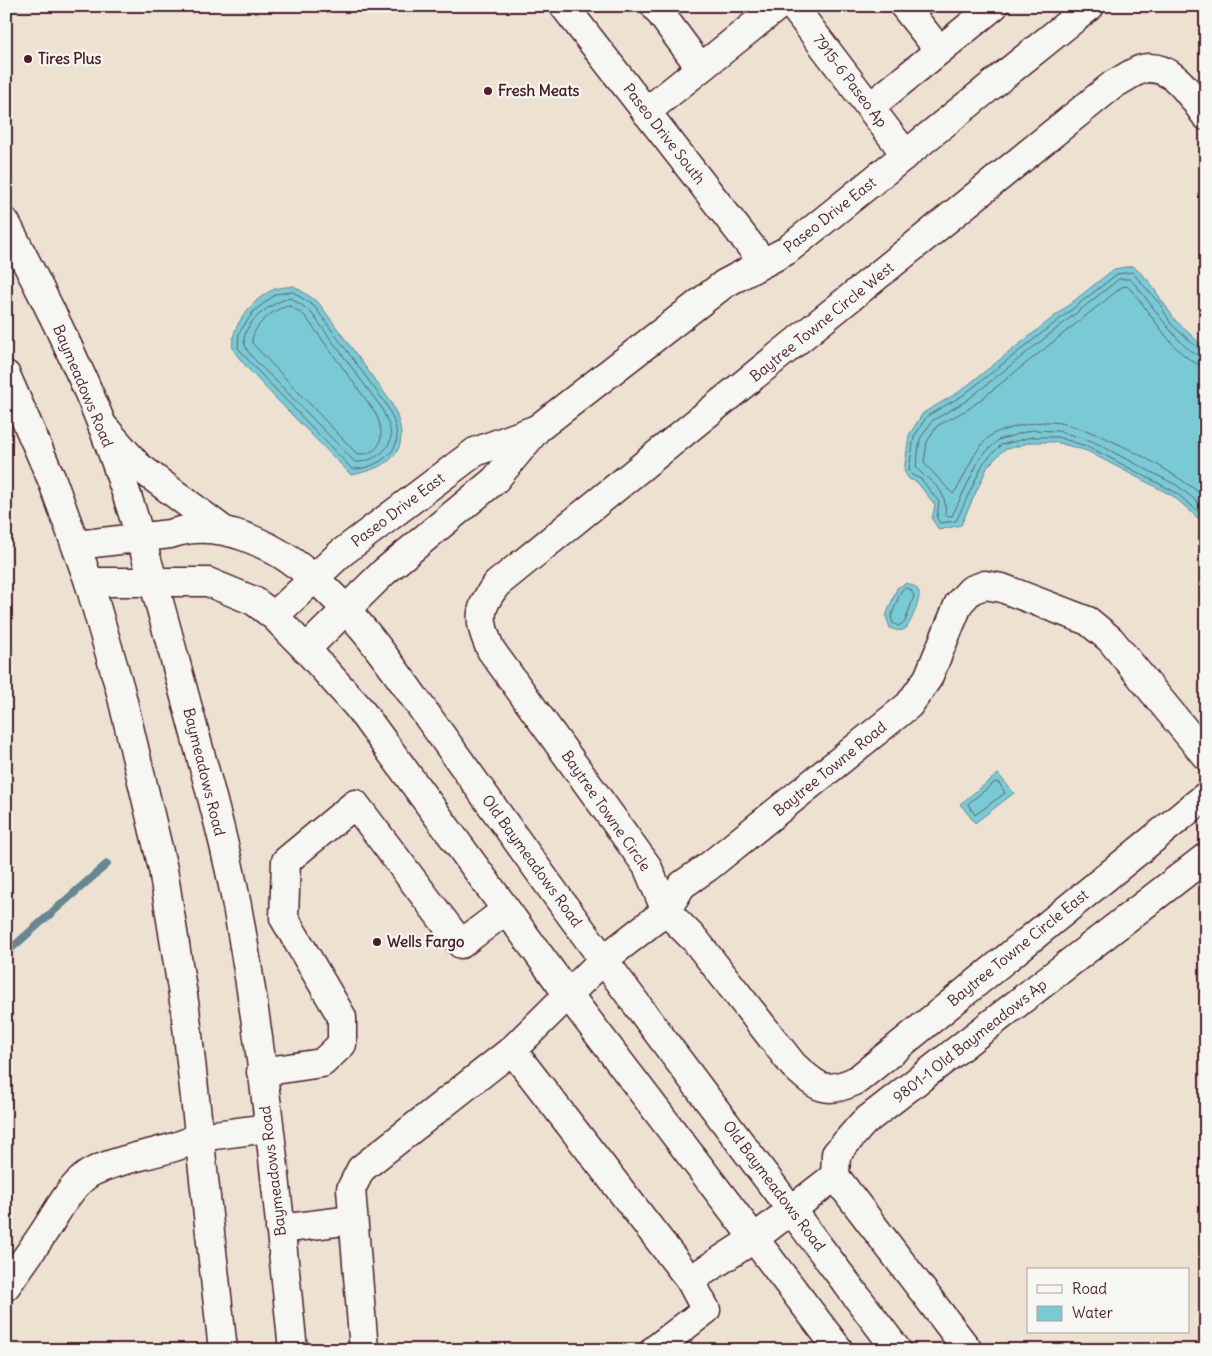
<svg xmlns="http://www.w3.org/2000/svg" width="1212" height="1356" viewBox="0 0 1212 1356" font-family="Delius,sans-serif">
<rect width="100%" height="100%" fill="#ede2d2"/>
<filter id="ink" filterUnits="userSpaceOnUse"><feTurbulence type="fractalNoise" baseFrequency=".02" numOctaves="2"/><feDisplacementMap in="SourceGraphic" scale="10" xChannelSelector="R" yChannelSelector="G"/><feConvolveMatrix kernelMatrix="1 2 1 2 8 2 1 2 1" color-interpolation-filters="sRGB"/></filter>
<g filter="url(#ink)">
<g fill="#7acad5" stroke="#678691">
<polygon points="1133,266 1148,280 1175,320 1206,349 1206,525 1173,496 1087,451 1056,442 1032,442 1004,450 988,466 961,525 939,530 932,519 935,505 917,482 909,479 904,471 909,435 923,413 959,392 1114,269"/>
<path d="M294 286 318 302 391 402C413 446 398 466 351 475 335 457 236 362 233 348 229 327 255 296 275 289 281 287 288 287 294 286Z"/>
<path d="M907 583C912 585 917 587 919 592 921 598 910 626 905 629 900 632 895 630 890 628L886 616 897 588Z"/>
<polygon points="998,774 1014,793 975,823 960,804"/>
</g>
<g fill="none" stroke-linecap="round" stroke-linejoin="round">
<g stroke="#5d636f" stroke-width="1">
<path d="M293 292 314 306 386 404C391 414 397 426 397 438 396 457 369 470 352 469L258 371 238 348 239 333 254 311 276 294Z"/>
<path d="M291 298 310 311 381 407C385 416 391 427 391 437 389 453 368 463 355 462 329 435 303 409 277 382 269 374 248 356 245 345 238 325 274 300 291 298Z"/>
<path d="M290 306 305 316 375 412C384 431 386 455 357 454L252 343C251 327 274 307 290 306Z"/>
<polyline points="1206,352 1200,350 1171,324 1160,304 1132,272 1117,274 962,396 927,416 914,437 909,470 912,475 921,479 939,502 937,518 940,523 956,521 984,462 1001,445 1032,437 1057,437 1089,447 1175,492 1206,518"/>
<path d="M1206 358C1182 357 1148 296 1130 279H1119L966 401 932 421 920 439 916 468C931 483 948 488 945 515L952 516 980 458 998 440 1032 430 1058 431 1092 441 1178 486 1206 509"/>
<path d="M1206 366C1176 364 1148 305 1127 286L1122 287 970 408 937 426 927 442 924 463 953 494C968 475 971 450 993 434 998 431 1005 430 1011 428 1027 424 1043 420 1060 423 1103 431 1172 470 1206 498"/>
<polygon points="906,588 911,590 914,596 905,622 898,626 893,623 891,617 901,591"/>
<polygon points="996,782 999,783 1005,793 975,815 968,804"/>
</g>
<polyline stroke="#678691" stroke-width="8" points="6,953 107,864"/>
<g stroke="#4a1f2b" stroke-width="31">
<g id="minor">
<polyline points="564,6 763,262"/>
<polyline points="655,6 700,67"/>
<polyline points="793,6 906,155"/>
<polyline points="904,6 939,50"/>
<polyline points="870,107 994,6"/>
<polyline points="646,112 778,6"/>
<path d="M1206 116C1191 96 1172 62 1142 69 1133 72 1122 80 1114 84L497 584C477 609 478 621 491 650L647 866 666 911 696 941 793 1065C818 1088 825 1095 857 1080L1206 796"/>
<polyline points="102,425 138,466 223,530"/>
<path d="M77 545 170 534C219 517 272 544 310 575 356 613 391 665 426 714 464 767 503 821 541 874 657 1035 778 1192 897 1350"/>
<polyline points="89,582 208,582 254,601 274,616 306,649 358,707 567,993 839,1350"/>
<polyline points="274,616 340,554 475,452 537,429"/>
<polyline points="306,649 384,572 495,480 537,429 724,284 786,251 1090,6"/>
<polyline points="512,1050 690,1280 706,1310 654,1350"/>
<polyline points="261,1072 322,1063 342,1044 342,1017 284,918 286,861 355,804 461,944 506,910"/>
<polyline points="835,1176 968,1350"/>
<polyline points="280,1229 352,1220"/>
<polyline points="690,1280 755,1238 835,1176 836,1154 863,1123 1206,857"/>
<path d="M6 1286C19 1268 32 1250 44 1232 57 1213 72 1181 94 1171 128 1155 166 1154 199 1137"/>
<polyline points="364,1350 351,1189 361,1169 512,1050 603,960 666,911 682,885 708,867 909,705 928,678 959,603 971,590 985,585 1002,588 1088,621 1110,639 1206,756"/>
</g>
</g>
<g stroke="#4a1f2b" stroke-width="31">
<g id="major">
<path d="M6 223C40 289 75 356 102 425 138 519 163 615 189 712 206 776 225 841 237 906 264 1053 278 1202 293 1350"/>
<polyline points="6,375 52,480 89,582 120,689 163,869 185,1008 223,1350"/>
<polyline points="199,1137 268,1128"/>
</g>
</g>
<use href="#minor" stroke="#f6f6f2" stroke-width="28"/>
<use href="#major" stroke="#f6f6f2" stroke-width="28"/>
</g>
</g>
<g fill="#4a1f2b" stroke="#f6f6f2" stroke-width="2">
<circle cx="28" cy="59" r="5"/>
<circle cx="488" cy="91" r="5"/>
<circle cx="377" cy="942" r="5"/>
</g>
<g text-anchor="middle" stroke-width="4.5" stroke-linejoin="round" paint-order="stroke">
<g font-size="15" font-weight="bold" fill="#4a1f2b" stroke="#f6f6f2" text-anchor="start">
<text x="38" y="64">Tires Plus</text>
<text x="498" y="96">Fresh Meats</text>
<text x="387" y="947">Wells Fargo</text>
</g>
<g font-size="15" fill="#4a1f2b" stroke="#f6f6f2">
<text transform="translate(850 81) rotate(53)" y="5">7915-6 Paseo Ap</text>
<text transform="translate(664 134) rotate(52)" y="5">Paseo Drive South</text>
<text transform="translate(830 215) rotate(-38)" y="5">Paseo Drive East</text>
<text transform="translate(822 322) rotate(-39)" y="5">Baytree Towne Circle West</text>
<text transform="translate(83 386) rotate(67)" y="5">Baymeadows Road</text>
<text transform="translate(398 510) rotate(-37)" y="5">Paseo Drive East</text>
<text transform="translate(830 769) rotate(-39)" y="5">Baytree Towne Road</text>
<text transform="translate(204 772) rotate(76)" y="5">Baymeadows Road</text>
<text transform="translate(606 811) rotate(55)" y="5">Baytree Towne Circle</text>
<text transform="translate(532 861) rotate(54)" y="5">Old Baymeadows Road</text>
<text transform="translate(1018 948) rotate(-39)" y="5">Baytree Towne Circle East</text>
<text transform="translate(970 1041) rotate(-38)" y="5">9801-1 Old Baymeadows Ap</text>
<text transform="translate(273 1171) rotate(-97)" y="5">Baymeadows Road</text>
<text transform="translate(774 1186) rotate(53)" y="5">Old Baymeadows Road</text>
</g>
</g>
<rect width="1212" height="1356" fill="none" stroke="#f6f6f2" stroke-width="25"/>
<rect x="12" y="12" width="1187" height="1331" fill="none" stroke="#4a1f2b" stroke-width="2" filter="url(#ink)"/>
<rect x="1027" y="1268" width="162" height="65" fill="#f6f6f2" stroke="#b1a0a2"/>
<rect x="1037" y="1285" width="25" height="8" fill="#f6f6f2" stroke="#b1a0a2"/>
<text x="1072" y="1294" font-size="15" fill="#4a1f2b">Road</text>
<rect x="1037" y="1306" width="25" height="15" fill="#7acad5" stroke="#b1a0a2"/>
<text x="1072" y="1318" font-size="15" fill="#4a1f2b">Water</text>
</svg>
